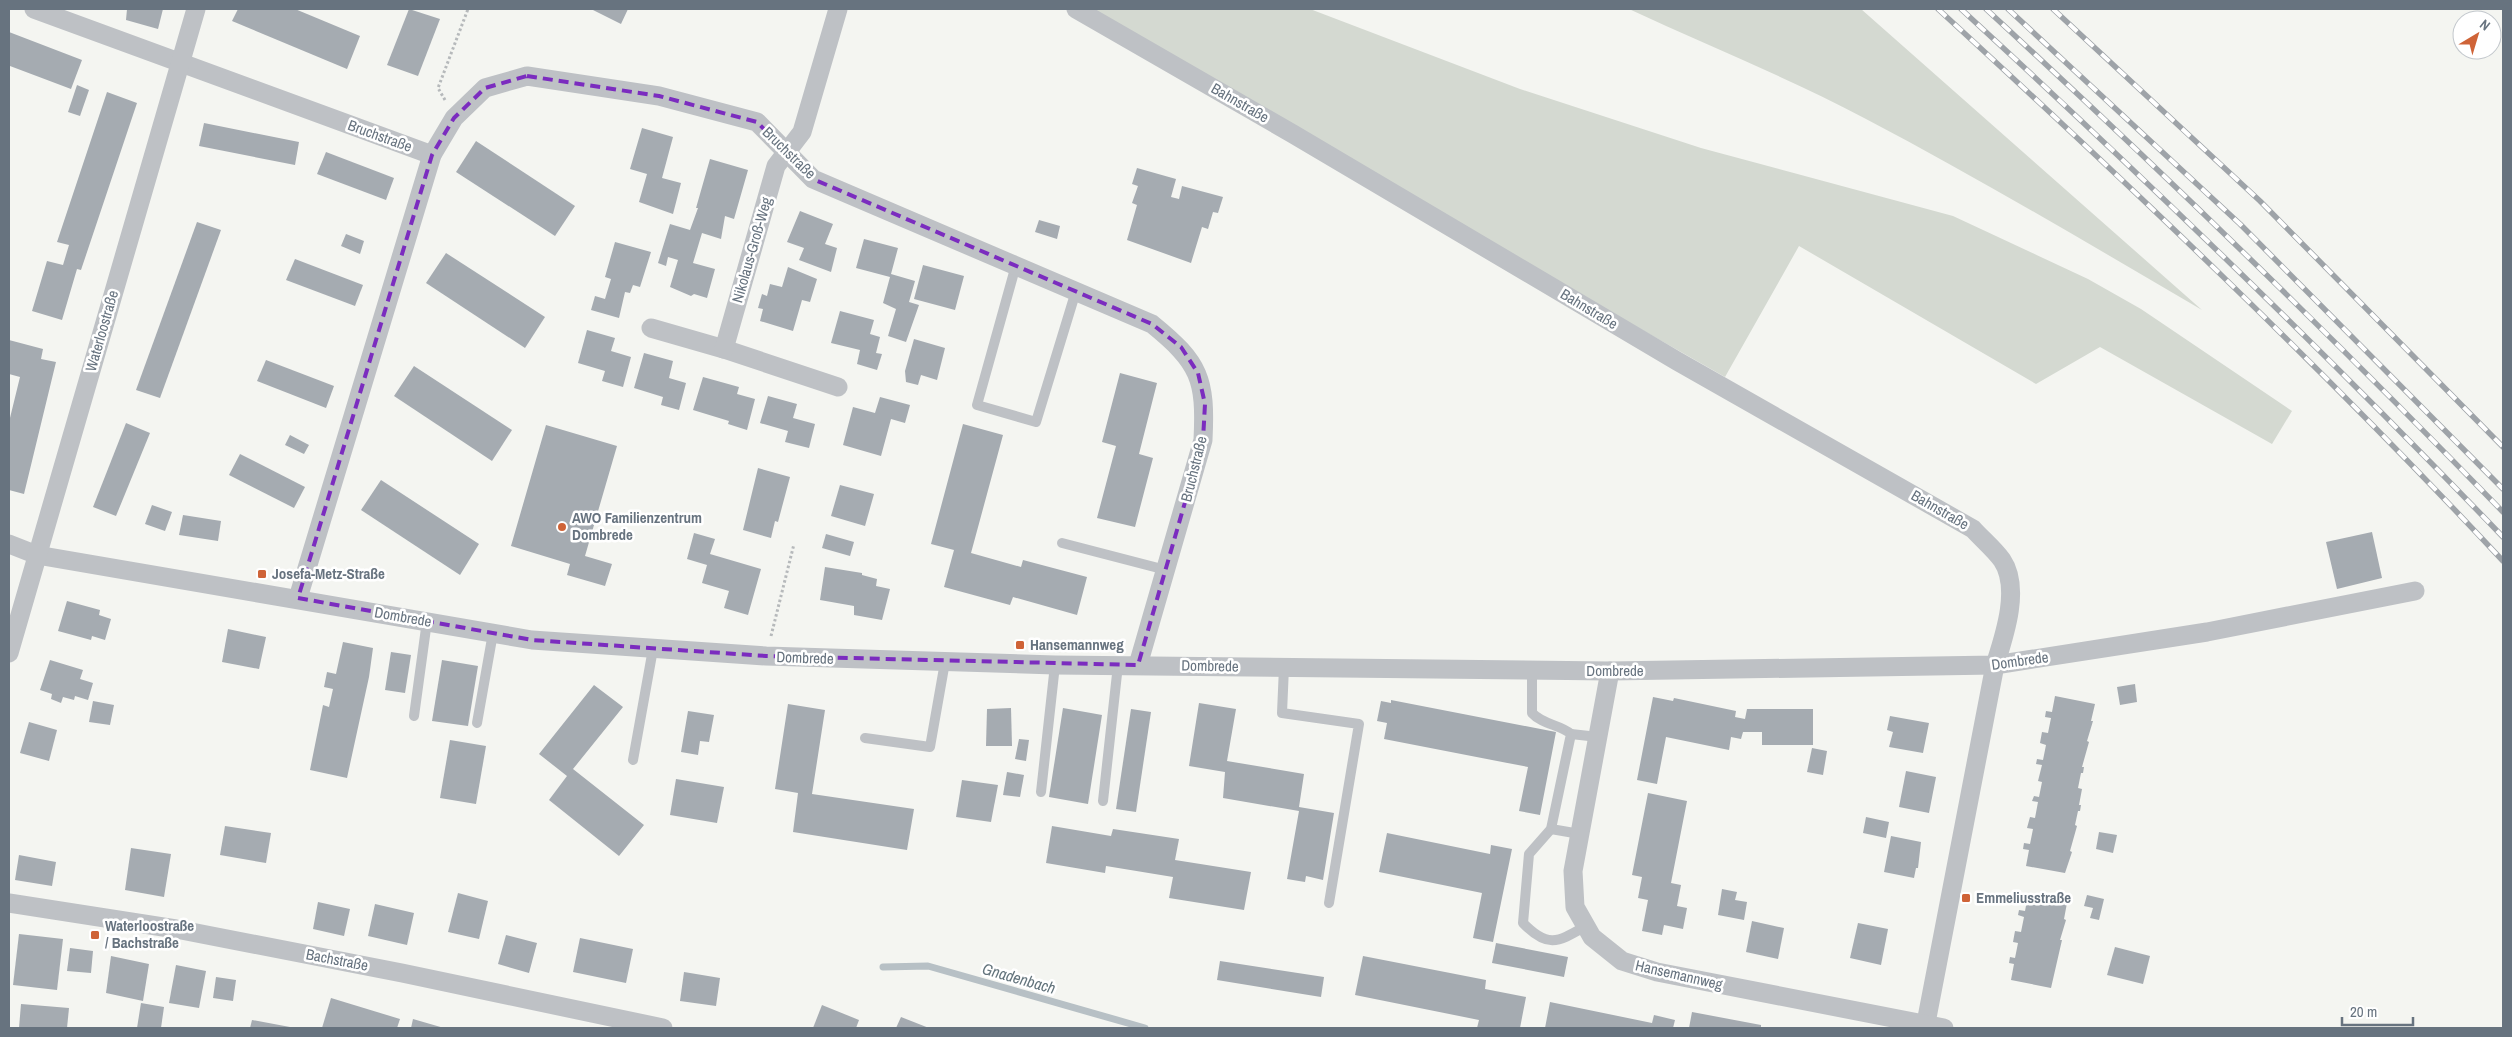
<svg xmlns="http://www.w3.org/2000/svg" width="2512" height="1037" viewBox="0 0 2512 1037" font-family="'Archivo Narrow',sans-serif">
<rect width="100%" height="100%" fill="#f4f5f1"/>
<g fill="#d4d9d1">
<polygon points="1077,9 1310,9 1520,89 1701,148 1953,216 2088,279 2141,309 2292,411 2272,444 2100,347 2036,384 1799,246 1725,377"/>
<path d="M1629 9H1861L2202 310C2091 245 1980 179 1866 119 1789 78 1708 46 1629 9Z"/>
</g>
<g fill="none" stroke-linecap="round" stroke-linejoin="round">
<polyline stroke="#b7c0c5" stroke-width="7" points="883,967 928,966 1145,1028"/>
</g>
<g fill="#a5abb1">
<polygon points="127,9 163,9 158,29 126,20"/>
<polygon points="238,9 295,9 360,36 347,69 232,21"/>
<polygon points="409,9 440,19 418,76 387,65"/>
<polygon points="591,9 628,9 621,24"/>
<polygon points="9,32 82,60 71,89 10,66 9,70"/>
<polygon points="77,85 89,90 80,116 68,112"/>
<polygon points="107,92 137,103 81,270 77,269 62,320 32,311 47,261 63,265 69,245 57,242"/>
<polygon points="204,123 299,142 295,165 199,146"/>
<polygon points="642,128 673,137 662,178 681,183 673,214 639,202 647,174 630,169"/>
<polygon points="476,141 575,206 555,236 456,172"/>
<polygon points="326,152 394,178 386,200 317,174"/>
<polygon points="710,159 748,170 734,219 725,216 721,239 702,233 693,263 715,269 707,298 694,294 691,296 670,287 678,260 668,257 666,266 658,263 670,224 690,230 698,208 696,208"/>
<polygon points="1137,168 1176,179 1171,197 1179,199 1182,186 1223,197 1218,213 1213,212 1208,229 1202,227 1191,263 1127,240 1137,205 1132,203 1138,186 1132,184"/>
<polygon points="800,211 833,224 825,244 837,248 831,272 799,260 804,248 787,242"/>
<polygon points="1039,220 1060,226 1057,239 1035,232"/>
<polygon points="197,222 221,230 160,398 136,390"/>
<polygon points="346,234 364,241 360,254 341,246"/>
<polygon points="864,239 898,248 891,274 915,281 909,302 919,305 906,342 888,336 896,309 883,303 890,277 856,268"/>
<polygon points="615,242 651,252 640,287 633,285 630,293 625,292 619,318 591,310 595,296 605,299 611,279 605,277"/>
<polygon points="446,253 545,317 525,348 426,283"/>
<polygon points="295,259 363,285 355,306 286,280"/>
<polygon points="923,265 964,276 955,310 914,299"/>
<polygon points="788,267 817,279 810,302 802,300 793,331 760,321 763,309 758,308 762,294 767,296 770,284 782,287"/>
<polygon points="840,311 874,320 870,334 880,337 876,353 882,354 877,370 857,364 860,350 831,343"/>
<polygon points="587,330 615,338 611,351 631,357 623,387 602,381 605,371 578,363"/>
<polygon points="914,339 945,348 937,380 921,375 918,385 906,382 905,371"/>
<polygon points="9,340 43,349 41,359 56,362 24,494 9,490 9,422 20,377 9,374"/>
<polygon points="644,353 673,361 669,378 686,383 679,410 661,405 663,397 634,388"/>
<polygon points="266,360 334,386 326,408 257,381"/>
<polygon points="414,366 512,430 492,461 394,396"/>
<polygon points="1120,373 1157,383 1139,454 1153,458 1135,527 1097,518 1116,446 1102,442"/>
<polygon points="703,377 739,387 737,394 755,399 747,430 728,424 729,421 693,410"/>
<polygon points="768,396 797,404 793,418 815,424 809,448 785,442 788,431 760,423"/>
<polygon points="880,397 910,405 905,423 891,419 881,456 843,445 853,407 875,413"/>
<polygon points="126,423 150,433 116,516 93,507"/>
<polygon points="963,424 1003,435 971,553 1021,567 1023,560 1087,577 1077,615 1013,597 1010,605 944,587 954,550 931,544"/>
<polygon points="546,425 617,446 585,556 612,564 605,586 567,575 570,564 511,546"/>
<polygon points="290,435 309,445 304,454 285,445"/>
<polygon points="240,454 305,487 294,508 229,475"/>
<polygon points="758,468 790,477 778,522 775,521 771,538 743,530"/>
<polygon points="381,480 479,544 460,575 361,510"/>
<polygon points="840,485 874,494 865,526 831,516"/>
<polygon points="152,505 172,512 165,531 145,524"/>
<polygon points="183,515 221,521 218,541 179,535"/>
<polygon points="2372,532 2382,578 2337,589 2326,542"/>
<polygon points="694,533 715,539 710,554 761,569 748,615 724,608 729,591 702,583 707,565 687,559"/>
<polygon points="826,534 854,542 850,556 822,548"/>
<polygon points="825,567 862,573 862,575 877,579 876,586 890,589 882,620 854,615 854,606 820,600"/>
<polygon points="67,601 100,610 99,615 111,619 105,640 92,636 91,640 58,631"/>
<polygon points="228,629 266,637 259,669 222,662"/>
<polygon points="343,642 373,648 369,677 347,778 310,770 323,705 329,707 333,689 324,687 327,672 336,674"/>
<polygon points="391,652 411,655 405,693 385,690"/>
<polygon points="50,660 83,670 80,679 93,683 88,700 75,696 74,700 63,697 61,703 51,699 52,694 40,690"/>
<polygon points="442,660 478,666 468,726 432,721"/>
<polygon points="2135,684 2137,702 2120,705 2117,687"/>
<polygon points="594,685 623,707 573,769 644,825 619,856 549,800 567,776 539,754"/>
<polygon points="2055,696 2095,704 2091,721 2093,721 2087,741 2089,742 2082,767 2084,767 2083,773 2081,773 2078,788 2082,789 2079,805 2081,805 2080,811 2078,811 2075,825 2077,826 2070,851 2072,852 2065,873 2026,866 2029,850 2023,849 2024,843 2030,844 2033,829 2027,828 2030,817 2035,818 2038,802 2032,801 2034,796 2039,797 2042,782 2038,781 2042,765 2036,764 2037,759 2043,760 2046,745 2040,743 2042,732 2048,733 2051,718 2045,717 2046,711 2052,712"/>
<polygon points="1653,697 1673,701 1674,698 1736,711 1735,717 1745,719 1747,709 1813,709 1813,745 1762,745 1762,732 1743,732 1741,739 1731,737 1729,750 1666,737 1657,784 1637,780"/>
<polygon points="1391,700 1556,732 1540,815 1519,811 1528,767 1384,739 1387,723 1377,721 1381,701 1391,703"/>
<polygon points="93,701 114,705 110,725 89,722"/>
<polygon points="1199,703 1236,709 1227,761 1304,774 1299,807 1334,813 1323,880 1306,876 1305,882 1287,879 1299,811 1223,798 1225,772 1189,766"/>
<polygon points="788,704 825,710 812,794 914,809 907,850 793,832 798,793 775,789"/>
<polygon points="1011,708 1012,746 986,746 987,709"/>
<polygon points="1063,708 1102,715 1088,804 1049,797"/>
<polygon points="1131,709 1151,712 1136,812 1116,809"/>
<polygon points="688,711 714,715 709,742 700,741 698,755 681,752"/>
<polygon points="1890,716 1929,723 1923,753 1889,747 1893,732 1887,730"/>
<polygon points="29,722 57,730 49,761 20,753"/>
<polygon points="1019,739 1029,740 1026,761 1015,759"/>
<polygon points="450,740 486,746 476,804 440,798"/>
<polygon points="1812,748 1827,751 1823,775 1807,772"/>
<polygon points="1906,771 1936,777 1929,813 1899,807"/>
<polygon points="1007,772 1024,775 1020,797 1003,795"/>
<polygon points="676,779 724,787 717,823 670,815"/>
<polygon points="962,780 998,785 991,822 956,817"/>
<polygon points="1648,793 1687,801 1671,883 1681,885 1677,906 1687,908 1683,929 1664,925 1662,935 1642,931 1648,900 1638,898 1642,877 1632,875"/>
<polygon points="1866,817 1889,822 1886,838 1863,833"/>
<polygon points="225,826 271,833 266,863 220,855"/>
<polygon points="1052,826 1111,836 1113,829 1179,839 1175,860 1251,872 1244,910 1169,898 1173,877 1106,866 1105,873 1046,863"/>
<polygon points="2099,832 2117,835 2113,853 2096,849"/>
<polygon points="1387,833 1490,854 1491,845 1512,849 1493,942 1473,938 1482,893 1379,872"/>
<polygon points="1891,836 1921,842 1918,868 1916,868 1914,878 1884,872"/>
<polygon points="131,848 171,854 164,897 125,890"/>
<polygon points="19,855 56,862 52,886 15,880"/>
<polygon points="1722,889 1737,892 1735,900 1747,902 1744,920 1718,915"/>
<polygon points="458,893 488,901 479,939 448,932"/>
<polygon points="2028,895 2067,903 2064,919 2066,920 2060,940 2062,940 2051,988 2011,980 2014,964 2009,963 2010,957 2015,958 2018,943 2013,942 2015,931 2021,932 2024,917 2018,915 2019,910 2025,911"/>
<polygon points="2087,895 2104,899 2099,920 2090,918 2093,908 2084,906"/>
<polygon points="318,902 350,909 344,936 313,929"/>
<polygon points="375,904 414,913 407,945 368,936"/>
<polygon points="1752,921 1784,928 1778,959 1746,952"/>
<polygon points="1858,923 1888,929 1881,965 1850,958"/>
<polygon points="19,934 63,939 57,990 13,985"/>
<polygon points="506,935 537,943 529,973 498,964"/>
<polygon points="580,938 633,949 626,983 573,972"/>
<polygon points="1496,943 1568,957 1564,977 1492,963"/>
<polygon points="2115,947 2150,956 2143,984 2107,975"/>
<polygon points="70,948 93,951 91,973 67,971"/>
<polygon points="111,956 149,964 143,1001 106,993"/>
<polygon points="1363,956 1486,980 1485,989 1526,997 1520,1028 1477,1028 1479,1020 1355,995"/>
<polygon points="1220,961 1324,977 1321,997 1217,980"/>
<polygon points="176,965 206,971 199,1008 169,1003"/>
<polygon points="684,972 720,978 716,1006 680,1001"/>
<polygon points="216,977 236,980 233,1001 213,998"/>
<polygon points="331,998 400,1019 397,1028 322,1028"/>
<polygon points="1550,1002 1652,1023 1654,1015 1675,1020 1673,1028 1545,1028"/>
<polygon points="141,1003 164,1007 161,1028 137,1028"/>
<polygon points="21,1004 69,1008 67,1028 19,1028"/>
<polygon points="822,1005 859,1020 856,1028 813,1028"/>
<polygon points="1692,1012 1761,1025 1761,1028 1689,1028"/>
<polygon points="901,1017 929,1028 896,1028"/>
<polygon points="413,1019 444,1028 411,1028"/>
<polygon points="252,1020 290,1027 290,1028 250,1028"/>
</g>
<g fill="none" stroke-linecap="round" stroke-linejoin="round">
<g stroke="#b6b9bb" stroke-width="3" stroke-dasharray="2.5 2.5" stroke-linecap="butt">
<polyline points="445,100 438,88 468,9"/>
<polyline points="771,636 794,544"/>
</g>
<g stroke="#bec1c5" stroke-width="10">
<polyline points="1016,265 977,405 1036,422 1076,291"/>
<polyline points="1062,543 1166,570"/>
<polyline points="1284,667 1282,713 1359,724 1329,903"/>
<path d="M1532 670V713C1543 725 1559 724 1571 734L1551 829 1529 854 1523 923C1548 949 1558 942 1586 926"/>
<polyline points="414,716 427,621"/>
<polyline points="477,723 493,633"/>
<polyline points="1571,734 1598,737"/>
<polyline points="865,738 930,747 945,662"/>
<polyline points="633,760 653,649"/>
<polyline points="1041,792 1055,665"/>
<polyline points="1103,801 1118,665"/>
<polyline points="1551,829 1580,834"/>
</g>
<g stroke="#bec1c5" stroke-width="19">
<polyline points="34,9 432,155"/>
<path d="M1076 9 1293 134 1677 361 1973 529C1982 539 1994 549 2002 560 2021 588 2004 637 1995 665L1925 1028"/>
<polyline points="651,328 724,349 838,387"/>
<polyline points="724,349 776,166 802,132 838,9"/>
<polyline points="9,544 37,555 532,640 766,656 1055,665 1610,671 1995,665 2207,632 2415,591"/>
<path d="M298 598 432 155 454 118 485 88 527 76 659 96 757 122 813 179 1152 324C1200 363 1206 379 1203 440L1138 665"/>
<polyline points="9,653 196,9"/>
<polyline points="1610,671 1573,871 1575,907 1592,937 1622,961 1657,972 1944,1028"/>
<polyline points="9,903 176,929 402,973 663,1028"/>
</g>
<g stroke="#9ea3a8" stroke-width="5.5">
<g id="rail">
<path d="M1938 9C2132 187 2323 368 2503 561"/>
<path d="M1961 9C2147 180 2328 355 2503 537"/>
<path d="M1986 9C2163 172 2335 339 2503 512"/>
<polyline points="2008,9 2240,224 2503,489"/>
<polyline points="2053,9 2260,201 2503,447"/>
</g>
</g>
<use href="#rail" stroke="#fff" stroke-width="4" stroke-dasharray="11" stroke-linecap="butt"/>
</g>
<path fill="none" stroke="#7b2cbf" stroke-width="4" stroke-dasharray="10 6" stroke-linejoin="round" d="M527 76 659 96 757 122 813 179 1152 324 1181 347 1198 373 1205 404 1203 440 1138 665 766 656 532 640 298 598 432 155 454 118 485 88Z"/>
<g fill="#cf6337" stroke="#fff" stroke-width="2">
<circle cx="562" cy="527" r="5"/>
<rect x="257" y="569" width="10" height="10" rx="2.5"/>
<rect x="1015" y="640" width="10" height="10" rx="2.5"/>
<rect x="1961" y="893" width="10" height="10" rx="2.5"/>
<rect x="90" y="930" width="10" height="10" rx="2.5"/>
</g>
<g text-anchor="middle" stroke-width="5" stroke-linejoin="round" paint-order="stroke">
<g font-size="15" fill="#67737f" stroke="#fff">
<text transform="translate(1240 103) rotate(30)" y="5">Bahnstraße</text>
<text transform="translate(380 136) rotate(20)" y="5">Bruchstraße</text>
<text transform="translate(789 153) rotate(44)" y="5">Bruchstraße</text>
<text transform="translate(752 250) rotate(-74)" y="5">Nikolaus-Groß-Weg</text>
<text transform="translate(1589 309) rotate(31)" y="5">Bahnstraße</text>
<text transform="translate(102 331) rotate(-74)" y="5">Waterloostraße</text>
<text transform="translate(1194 469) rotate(-76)" y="5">Bruchstraße</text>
<text transform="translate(1940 510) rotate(30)" y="5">Bahnstraße</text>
<text transform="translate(403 617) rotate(10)" y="5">Dombrede</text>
<text transform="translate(805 658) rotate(2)" y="5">Dombrede</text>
<text transform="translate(2020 661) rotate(-8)" y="5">Dombrede</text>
<text transform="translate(1210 666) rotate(1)" y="5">Dombrede</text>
<text x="1615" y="676">Dombrede</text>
<text transform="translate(337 960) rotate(11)" y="5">Bachstraße</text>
<text transform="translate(1679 975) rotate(13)" y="5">Hansemannweg</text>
</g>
<g font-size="15" font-weight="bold" fill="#67737f" stroke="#fff" text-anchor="start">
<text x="572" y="523">AWO Familienzentrum<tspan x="572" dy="17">Dombrede</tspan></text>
<text x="272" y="579">Josefa-Metz-Straße</text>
<text x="1030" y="650">Hansemannweg</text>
<text x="1976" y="903">Emmeliusstraße</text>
<text x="105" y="931">Waterloostraße<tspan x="105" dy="17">/ Bachstraße</tspan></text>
</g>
<g font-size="16" font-style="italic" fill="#63747c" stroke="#fff">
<text transform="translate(1019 978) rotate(16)" y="6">Gnadenbach</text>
</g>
</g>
<rect width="2512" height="1037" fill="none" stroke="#67737f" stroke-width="20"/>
<g transform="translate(2477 35) rotate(38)"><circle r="24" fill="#ffffff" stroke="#c2c7cc"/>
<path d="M0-4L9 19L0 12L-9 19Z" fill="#cf6337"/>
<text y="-8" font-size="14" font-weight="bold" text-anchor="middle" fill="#67737f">N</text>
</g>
<path d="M2342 1017v8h71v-8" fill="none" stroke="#67737f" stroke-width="2.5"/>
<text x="2350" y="1017" font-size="15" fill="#67737f" stroke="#ffffff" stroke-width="4" paint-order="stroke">20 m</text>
</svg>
